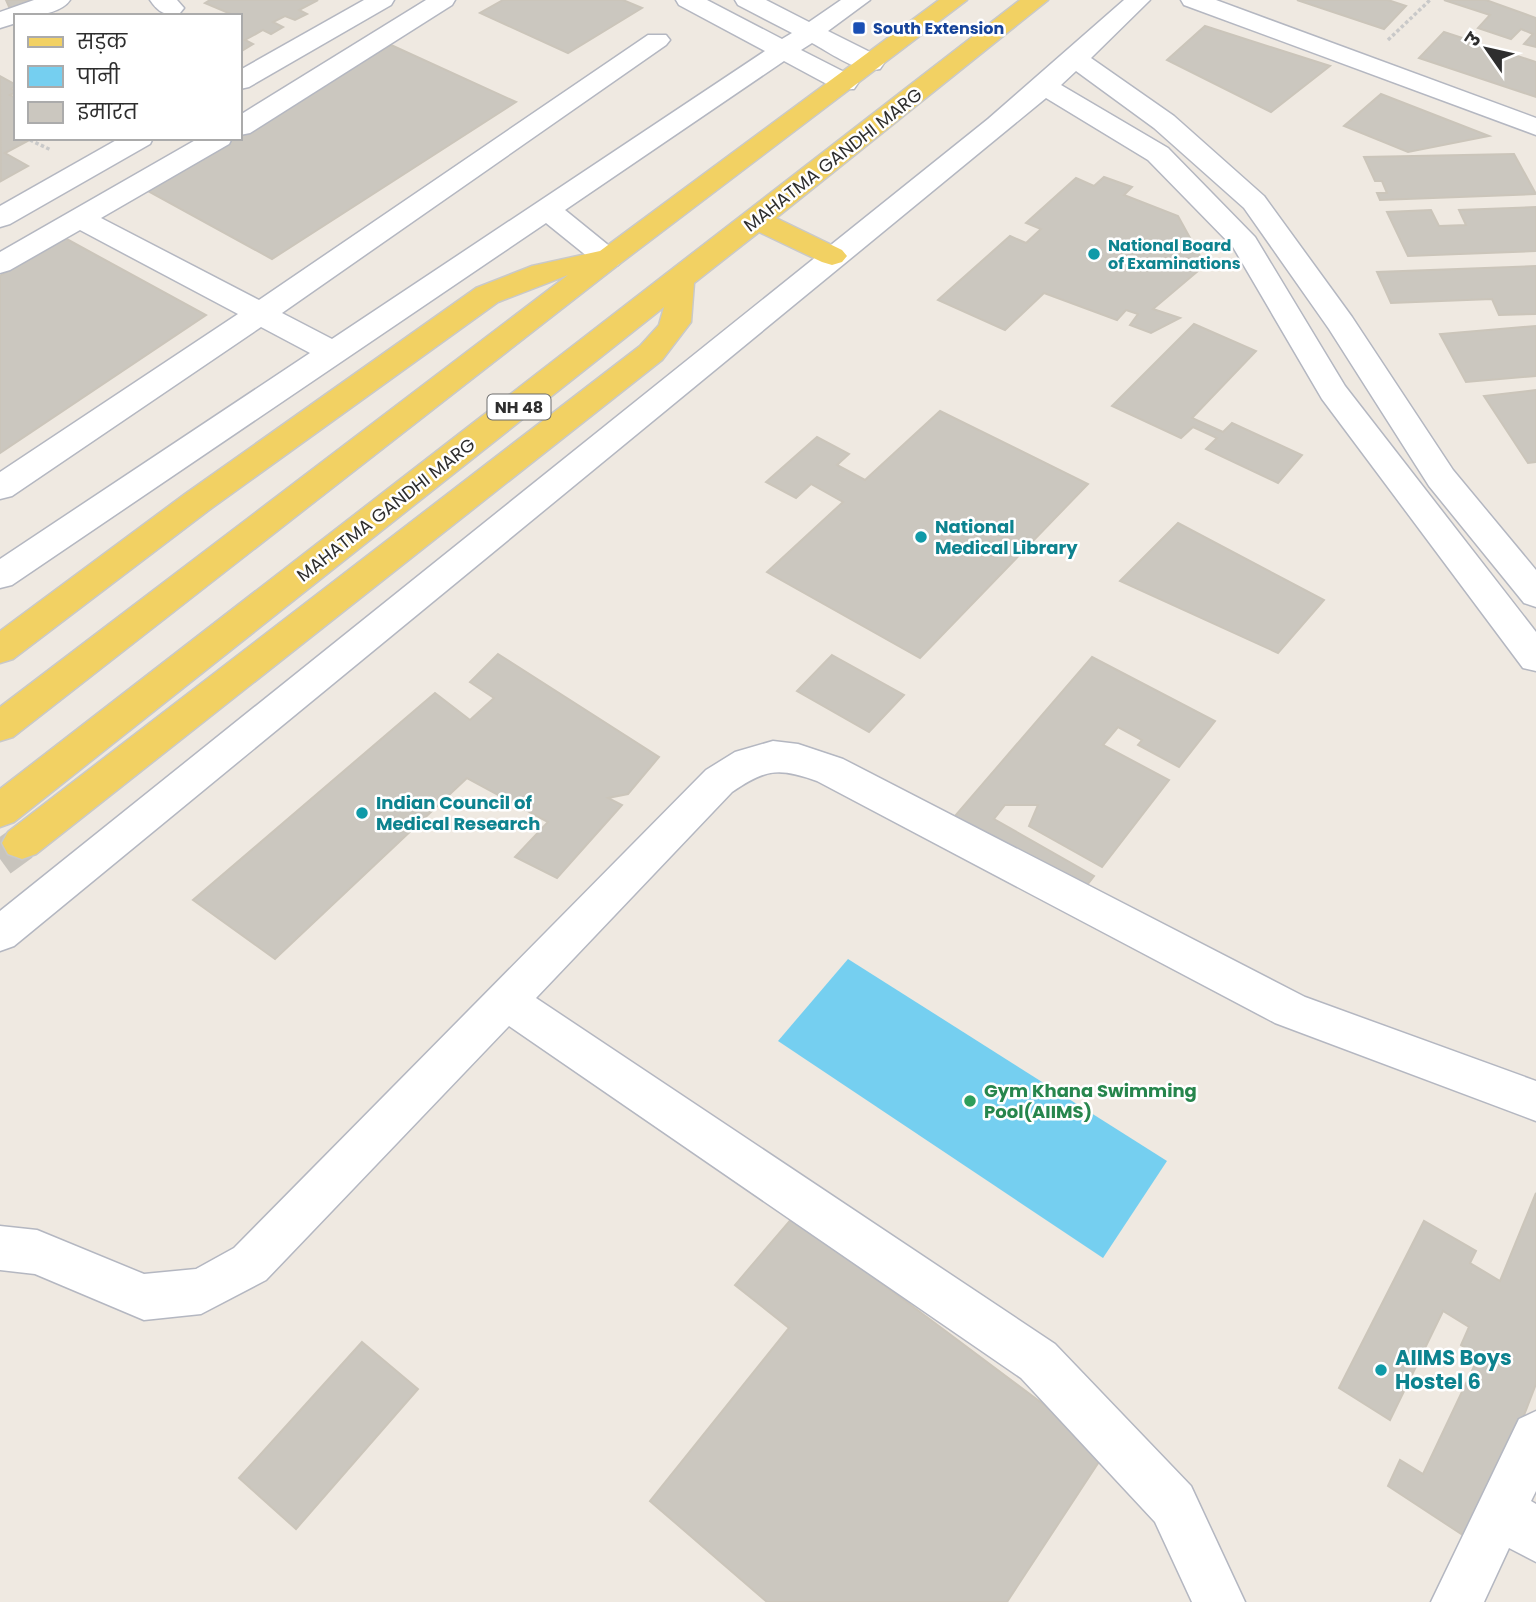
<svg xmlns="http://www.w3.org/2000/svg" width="1536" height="1602" viewBox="0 0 1536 1602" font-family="Poppins,'Noto Sans Devanagari',sans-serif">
<rect width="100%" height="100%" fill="#efe9e1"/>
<polygon fill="#75cff0" points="848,959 1167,1161 1103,1258 778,1041"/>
<g fill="#cbc7bf" stroke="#cbc5ba" stroke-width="2">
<polygon points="6,0 39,0 10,9"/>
<polygon points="210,0 318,0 299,10 307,14 295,20 285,16 273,22 283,27 271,34 263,30 245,40 253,44 240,52 240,16 228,16 231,14 205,3"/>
<polygon points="503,0 623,0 642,8 568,53 480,13"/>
<polygon points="1297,0 1388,0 1406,6 1384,29"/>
<polygon points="1444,0 1486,0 1536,18 1536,47 1524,44 1533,34 1521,29 1511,39 1478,28 1490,15"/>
<polygon points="1205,26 1330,66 1271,112 1167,60"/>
<polygon points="1444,32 1536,62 1536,97 1419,58"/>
<polygon points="391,45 516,102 272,259 146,190 233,138 240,138 240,134"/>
<polygon points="0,76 16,85 11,89 16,92 10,95 16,98 16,138 33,138 5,153 28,166 1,181"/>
<polygon points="1381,94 1489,136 1408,152 1344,126"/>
<polygon points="1514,154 1536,194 1380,200 1377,193 1387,193 1382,181 1375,181 1364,157"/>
<polygon points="1104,177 1132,187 1124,195 1178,216 1205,265 1153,309 1180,318 1151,333 1130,325 1138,314 1126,310 1117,320 1044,293 1005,330 938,300 1010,236 1026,243 1041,229 1026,223 1076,178 1094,186"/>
<polygon points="1536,207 1536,251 1408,256 1387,212 1431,210 1439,226 1466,225 1459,210"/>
<polygon points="63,237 206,315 0,453 0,276"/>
<polygon points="1536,266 1536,314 1499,315 1492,299 1391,303 1377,272"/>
<polygon points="1194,324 1256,351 1192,418 1223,432 1232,423 1302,455 1278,483 1206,449 1217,438 1193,427 1181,438 1112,406"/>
<polygon points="1536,326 1536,376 1466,382 1440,334"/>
<polygon points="1536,390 1536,462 1528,463 1484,396"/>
<polygon points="940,411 1088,484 920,658 767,572 843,502 811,484 796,498 766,482 817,437 849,454 837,465 865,480"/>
<polygon points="1178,523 1324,600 1278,653 1120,581"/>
<polygon points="498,654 659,757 628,794 608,798 622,805 557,878 515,857 548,822 467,778 275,959 193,900 435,693 470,720 494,698 470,682"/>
<polygon points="832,655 904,695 869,732 797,691"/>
<polygon points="1092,657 1215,721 1179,767 1138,745 1142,740 1118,727 1103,745 1169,780 1102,867 1029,826 1038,805 1005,805 994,819 1094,876 1077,898 949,823"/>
<polygon points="1536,1193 1536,1384 1475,1543 1388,1486 1400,1460 1423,1474 1479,1356 1461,1345 1469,1327 1443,1311 1390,1420 1339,1388 1424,1221 1476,1251 1470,1263 1500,1281"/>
<polygon points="793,1217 1106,1451 1007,1602 767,1602 650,1501 789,1328 735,1285"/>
<polygon points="362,1342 418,1389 296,1529 239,1478"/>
</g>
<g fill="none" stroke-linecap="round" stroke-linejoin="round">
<polyline stroke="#c8c4bd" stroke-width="36" stroke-dasharray="36 18" stroke-linecap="butt" points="0,859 22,843"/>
<g stroke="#b4b7c1" stroke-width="3">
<g id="minor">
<path d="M34 0H70C60 15 32 16 16 16V23L0 28V12Z"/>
<path d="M150 0H177L184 8 180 13C166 17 158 12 150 0Z"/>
<polygon points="364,0 394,0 391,5 249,87 240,89 240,70"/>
<polygon points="426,0 455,0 452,5 250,133 240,135 240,115"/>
<path d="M676 0H707L782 39 792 33 738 5 735 0H766L809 22 841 0H870L828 31 880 57 884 63 880 69C858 74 831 53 812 43L801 50 854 77 858 83 854 89H836L784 61 565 210 618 253 623 259 618 265 608 268 598 265 546 223 12 585 0 588V559L310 353 261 327 12 496 0 499V472L238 314 80 230 10 270 0 273V252L199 138H232L229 144 101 218 259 300 648 35H666L670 40 666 45 282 313 332 339 765 51 679 5Z"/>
<polygon points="1124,0 1150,0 1091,58 1174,116 1264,196 1352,317 1453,470 1536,570 1536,607 1524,603 1429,486 1329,329 1244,208 1154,128 1076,71 1061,85 1168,148 1255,237 1345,386 1536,632 1536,671 1523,668 1322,399 1233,247 1148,160 1046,98 14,946 0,951 0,911 988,119"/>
<polygon points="1181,0 1216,0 1536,118 1536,135 1184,5"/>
<polygon points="120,138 153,138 150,144 10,224 0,227 0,206"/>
<path d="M773 741 798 744 843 759 1305 997 1536 1081V1121L1275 1023 817 781C778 767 766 769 732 792L536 998 1055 1344 1191 1486 1245 1602H1192L1155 1522 1021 1378 509 1026 266 1280 201 1314 144 1320 35 1274 0 1270V1226L37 1230 144 1274 196 1269 234 1248 706 770 735 752Z"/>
<polygon points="1536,1411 1536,1491 1531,1501 1536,1504 1536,1562 1509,1548 1484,1602 1431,1602 1519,1419"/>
</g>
</g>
<g stroke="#c9c9c9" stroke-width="3">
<g id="major">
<polygon points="939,0 967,0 618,265 13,737 0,741 0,707 568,275 498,302 209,510 13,659 0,663 0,631 185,494 476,288 532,266 600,251"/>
<polygon points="1020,0 1048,0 776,218 842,250 847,256 842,262 832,265 822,262 759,232 694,283 691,322 662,360 36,854 22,859 8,854 2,843 8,832 640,346 659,325 664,307 14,822 0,827 0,789"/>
</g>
</g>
<g stroke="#c9c9c9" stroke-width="3.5" stroke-dasharray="3.5 2.5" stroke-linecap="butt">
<polyline points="1388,40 1430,0"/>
<polyline points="30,140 51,150"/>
</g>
<use href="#minor" fill="#fff" fill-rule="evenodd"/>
<use href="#major" fill="#f2d163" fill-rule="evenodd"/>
</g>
<rect fill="#1a4fb4" stroke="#fff" stroke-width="2.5" x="852" y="21" width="14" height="14" rx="3.5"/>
<g fill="#0f9aa8" stroke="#fff" stroke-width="2.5">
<circle cx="1094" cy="254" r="7"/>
<circle cx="921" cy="537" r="7"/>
<circle cx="362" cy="813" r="7"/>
<circle cx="1381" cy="1370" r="7"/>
</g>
<circle fill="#2e9e5b" stroke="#fff" stroke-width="2.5" cx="970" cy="1101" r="7"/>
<g text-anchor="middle" stroke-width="5" stroke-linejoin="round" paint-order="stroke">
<g font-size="16" font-weight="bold" fill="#164399" stroke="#fff" text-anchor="start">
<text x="873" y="34">South Extension</text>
</g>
<g font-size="16" font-weight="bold" fill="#0d838f" stroke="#fff" text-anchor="start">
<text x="1108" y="251">National Board<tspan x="1108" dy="18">of Examinations</tspan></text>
</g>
<rect fill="#fff" stroke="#6d6d6d" stroke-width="2" x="487.5" y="394.5" width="63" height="25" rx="5"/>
<g font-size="16" font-weight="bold" fill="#2e2e2e">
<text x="519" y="413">NH 48</text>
</g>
<g font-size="18" fill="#2e2e2e" stroke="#fff">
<text transform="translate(833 160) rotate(-38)" y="6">MAHATMA GANDHI MARG</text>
<text transform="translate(386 510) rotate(-38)" y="6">MAHATMA GANDHI MARG</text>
</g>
<g font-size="18" font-weight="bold" fill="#0d838f" stroke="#fff" text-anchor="start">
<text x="935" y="533">National<tspan x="935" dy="21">Medical Library</tspan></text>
<text x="376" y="809">Indian Council of<tspan x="376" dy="21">Medical Research</tspan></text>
</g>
<g font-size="18" font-weight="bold" fill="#27864d" stroke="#fff" text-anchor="start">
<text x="984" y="1097">Gym Khana Swimming<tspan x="984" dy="21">Pool(AIIMS)</tspan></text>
</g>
<g font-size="21" font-weight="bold" fill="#0d838f" stroke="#fff" text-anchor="start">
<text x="1395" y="1365">AIIMS Boys<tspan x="1395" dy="24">Hostel 6</tspan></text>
</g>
</g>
<rect x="14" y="14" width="228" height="126" fill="#ffffff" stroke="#ababab" stroke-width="2"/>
<rect x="28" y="37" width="35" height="10" fill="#f2d163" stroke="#ababab" stroke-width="2"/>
<text x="77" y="49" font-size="21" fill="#2e2e2e">सड़क</text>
<rect x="28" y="66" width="35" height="21" fill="#75cff0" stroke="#ababab" stroke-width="2"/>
<text x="77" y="84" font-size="21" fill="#2e2e2e">पानी</text>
<rect x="28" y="102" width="35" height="21" fill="#cbc7bf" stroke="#ababab" stroke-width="2"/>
<text x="77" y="119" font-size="21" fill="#2e2e2e">इमारत</text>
<g transform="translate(1487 49) rotate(304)" stroke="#ffffff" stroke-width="5" paint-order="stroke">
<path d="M0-5L12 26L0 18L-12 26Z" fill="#2e2e2e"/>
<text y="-10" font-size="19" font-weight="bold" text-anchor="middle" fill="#2e2e2e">उ</text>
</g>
</svg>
